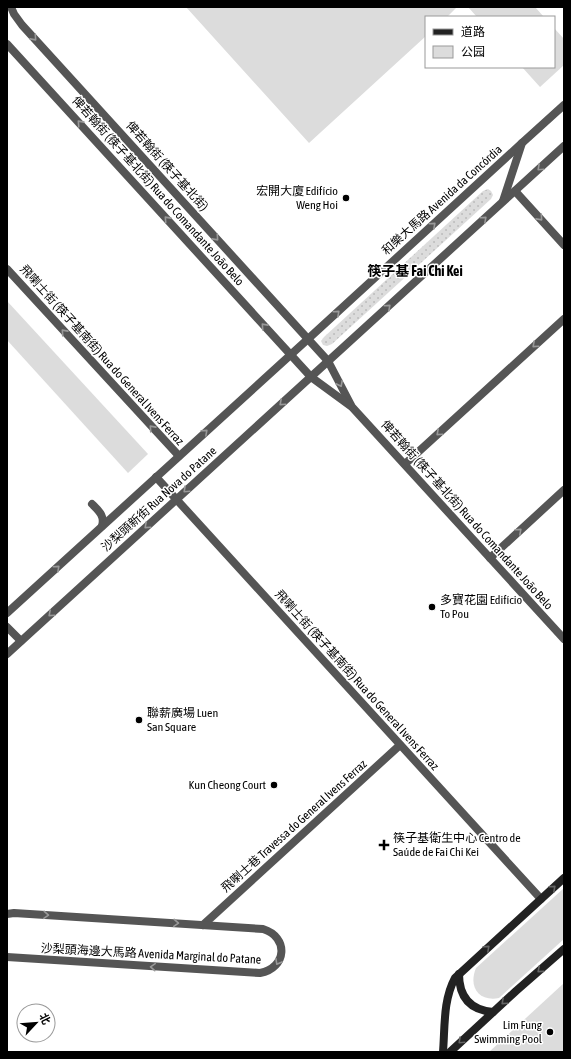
<svg xmlns="http://www.w3.org/2000/svg" width="571" height="1059" viewBox="0 0 571 1059" font-family="'Asap Condensed','Noto Sans SC',sans-serif">
<defs>
<pattern id="grass-dots" width="8" height="8" patternUnits="userSpaceOnUse"><rect width="8" height="8" fill="#dcdcdc"/><path d="M2 2h.1M6 6h.1" fill="none" stroke="#bbb" stroke-width="1.8" stroke-linecap="round"/></pattern>
</defs>
<rect width="100%" height="100%" fill="#fff"/>
<polygon fill="url(#grass-dots)" points="488,189 491,191 493,195 491,199 332,344 327,346 323,345 321,341 324,337 483,191"/>
<g fill="#dcdcdc">
<polygon points="186,7 457,7 447,17 426,17 426,36 309,143"/>
<polygon points="468,7 535,7 544,17 477,17"/>
<polygon points="554,28 564,39 564,65 540,87 522,67 554,67"/>
<polygon points="7,301 148,454 128,473 7,340"/>
<path d="M564 888V939L499 998C479 1002 468 987 476 968Z"/>
<polygon points="564,983 564,1052 489,1052"/>
</g>
<g fill="none" stroke-linecap="round" stroke-linejoin="round">
<g stroke="#555" stroke-width="8">
<polyline points="308,339 522,143"/>
<path d="M92 504C99 511 105 516 102 526"/>
</g>
<polyline stroke="#555" stroke-width="8" points="203,925 400,745"/>
<g stroke="#555" stroke-width="8">
<polyline points="11,7 14,14 22,25 328,361 351,405"/>
<polyline points="7,44 311,377 352,407 564,639"/>
<polyline points="515,191 564,245"/>
<polyline points="7,269 179,456"/>
<polyline points="405,464 564,319"/>
<polyline points="490,558 564,490"/>
<polyline points="7,627 21,641"/>
<path d="M7 914 14 913 263 929C289 937 287 968 260 973L7 957"/>
</g>
<g stroke="#555" stroke-width="8">
<polyline points="503,201 522,143 564,105"/>
<polyline points="156,477 541,899"/>
<polyline points="7,613 308,339"/>
<polyline points="7,654 564,146"/>
</g>
<g stroke="#222" stroke-width="8">
<path d="M459 974C459 997 470 1010 493 1012"/>
<path d="M443 1052C445 1027 443 1000 455 978L564 878"/>
<polyline points="450,1052 516,991 564,949"/>
</g>
</g>
<defs><path id="oneway-chevron" d="M-2-3.5L2.5 0L-2 3.5" fill="none" stroke-width="1.6" stroke-linecap="round" stroke-linejoin="round"/></defs>
<g stroke="#999">
<use href="#oneway-chevron" transform="translate(34 38) rotate(48)"/>
<use href="#oneway-chevron" transform="translate(80 123) rotate(-132)"/>
<use href="#oneway-chevron" transform="translate(540 168) rotate(137)"/>
<use href="#oneway-chevron" transform="translate(540 218) rotate(48)"/>
<use href="#oneway-chevron" transform="translate(167 219) rotate(-132)"/>
<use href="#oneway-chevron" transform="translate(484 219) rotate(-42)"/>
<use href="#oneway-chevron" transform="translate(433 225) rotate(-42)"/>
<use href="#oneway-chevron" transform="translate(216 238) rotate(48)"/>
<use href="#oneway-chevron" transform="translate(388 307) rotate(-42)"/>
<use href="#oneway-chevron" transform="translate(337 313) rotate(-42)"/>
<use href="#oneway-chevron" transform="translate(264 326) rotate(-132)"/>
<use href="#oneway-chevron" transform="translate(64 332) rotate(-132)"/>
<use href="#oneway-chevron" transform="translate(535 345) rotate(138)"/>
<use href="#oneway-chevron" transform="translate(340 384) rotate(63)"/>
<use href="#oneway-chevron" transform="translate(282 403) rotate(138)"/>
<use href="#oneway-chevron" transform="translate(152 428) rotate(-132)"/>
<use href="#oneway-chevron" transform="translate(205 432) rotate(-42)"/>
<use href="#oneway-chevron" transform="translate(439 433) rotate(138)"/>
<use href="#oneway-chevron" transform="translate(186 490) rotate(137)"/>
<use href="#oneway-chevron" transform="translate(147 526) rotate(138)"/>
<use href="#oneway-chevron" transform="translate(519 531) rotate(-42)"/>
<use href="#oneway-chevron" transform="translate(57 568) rotate(-42)"/>
<use href="#oneway-chevron" transform="translate(51 614) rotate(138)"/>
<use href="#oneway-chevron" transform="translate(46 915) rotate(4)"/>
<use href="#oneway-chevron" transform="translate(176 923) rotate(4)"/>
<use href="#oneway-chevron" transform="translate(278 962) rotate(119)"/>
<use href="#oneway-chevron" transform="translate(153 967) rotate(-176)"/>
</g>
<g stroke="#646464">
<use href="#oneway-chevron" transform="translate(553 888) rotate(-42)"/>
<use href="#oneway-chevron" transform="translate(487 948) rotate(-42)"/>
<use href="#oneway-chevron" transform="translate(540 970) rotate(139)"/>
<use href="#oneway-chevron" transform="translate(504 1002) rotate(138)"/>
<use href="#oneway-chevron" transform="translate(461 1041) rotate(137)"/>
</g>
<g fill="#000" stroke="#fff" stroke-width="1.5">
<circle cx="346" cy="198" r="4"/>
<circle cx="432" cy="607" r="4"/>
<circle cx="139" cy="720" r="4"/>
<circle cx="274" cy="785" r="4"/>
<path d="M382 839h4v4h4v4h-4v4h-4v-4h-4v-4h4z"/>
<circle cx="550" cy="1032" r="4"/>
</g>
<g text-anchor="middle" stroke-width="3" stroke-linejoin="round" paint-order="stroke">
<g font-size="12" fill="#000" stroke="#fff">
<text transform="translate(167 166) rotate(48)" y="4">俾若翰街 (筷子基北街)</text>
<text transform="translate(158 191) rotate(48)" y="4">俾若翰街 (筷子基北街) Rua do Comandante João Belo</text>
<text transform="translate(442 200) rotate(-42)" y="4">和樂大馬路 Avenida da Concórdia</text>
<text transform="translate(102 355) rotate(48)" y="4">飛喇士街 (筷子基南街) Rua do General Ivens Ferraz</text>
<text transform="translate(159 499) rotate(-42)" y="4">沙梨頭新街 Rua Nova do Patane</text>
<text transform="translate(467 515) rotate(48)" y="4">俾若翰街 (筷子基北街) Rua do Comandante João Belo</text>
<text transform="translate(357 680) rotate(48)" y="4">飛喇士街 (筷子基南街) Rua do General Ivens Ferraz</text>
<text transform="translate(294 826) rotate(-42)" y="4">飛喇士巷 Travessa do General Ivens Ferraz</text>
<text transform="translate(151 954) rotate(3)" y="4">沙梨頭海邊大馬路 Avenida Marginal do Patane</text>
</g>
<g font-size="12" fill="#000" stroke="#fff" text-anchor="end">
<text x="338" y="195">宏開大廈 Edifício<tspan x="338" dy="14">Weng Hoi</tspan></text>
<text x="440" y="604" text-anchor="start">多寶花園 Edifício<tspan x="440" dy="14">To Pou</tspan></text>
<text x="147" y="717" text-anchor="start">聯薪廣場 Luen<tspan x="147" dy="14">San Square</tspan></text>
<text x="266" y="789">Kun Cheong Court</text>
<text x="393" y="842" text-anchor="start">筷子基衛生中心 Centro de<tspan x="393" dy="14">Saúde de Fai Chi Kei</tspan></text>
<text x="542" y="1029">Lim Fung<tspan x="542" dy="14">Swimming Pool</tspan></text>
</g>
<g font-size="14" font-weight="bold" fill="#000" stroke="#fff">
<text x="415" y="276">筷子基 Fai Chi Kei</text>
</g>
</g>
<rect width="571" height="1059" fill="none" stroke="#000000" stroke-width="16"/>
<rect x="425" y="16" width="130" height="52" fill="#ffffff" stroke="#999999"/>
<rect x="433" y="29" width="20" height="6" fill="#222222" stroke="#999999"/>
<text x="461" y="36" font-size="12" fill="#000000">道路</text>
<rect x="433" y="46" width="20" height="12" fill="#dcdcdc" stroke="#999999"/>
<text x="461" y="56" font-size="12" fill="#000000">公园</text>
<g transform="translate(36 1023) rotate(64)"><circle r="19" fill="#ffffff" stroke="#999999"/>
<path d="M0-3L7 15L0 10L-7 15Z" fill="#000000"/>
<text y="-6" font-size="11" font-weight="bold" text-anchor="middle" fill="#000000">北</text>
</g>
</svg>
